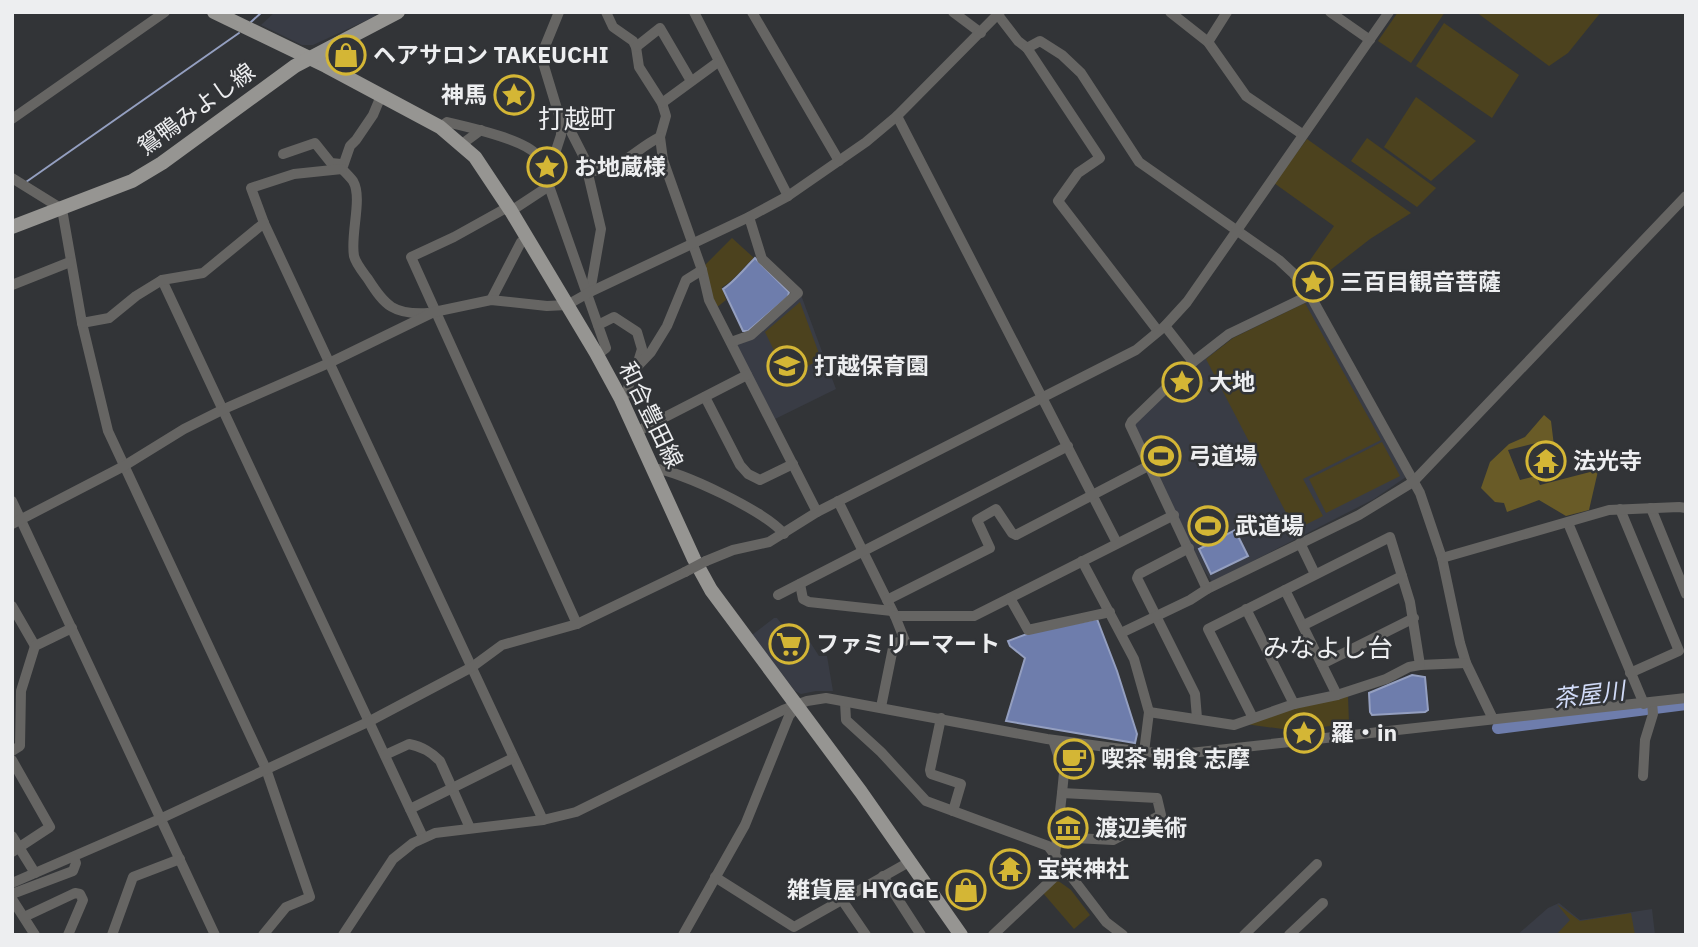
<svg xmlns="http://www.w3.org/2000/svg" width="1698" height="947" viewBox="0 0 1698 947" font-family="'IBM Plex Sans','Noto Sans JP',sans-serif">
<rect width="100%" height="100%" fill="#323437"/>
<g fill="#393c45">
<polygon points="275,12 372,12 376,16 313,45 302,45 261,25"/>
<polygon points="801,295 836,389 775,419 735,343"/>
<polygon points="1308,301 1406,477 1374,499 1212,582 1203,568 1134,428 1136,423 1199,360"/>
<polygon points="774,618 777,618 801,649 810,642 819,656 827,656 833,691 816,691 801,694 795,691 752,635"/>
<polygon points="1559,903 1580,920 1652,909 1655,935 1517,935 1548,908"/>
</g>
<g fill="#4c421e">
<polygon points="1398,12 1445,12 1411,63 1378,41"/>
<polygon points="1476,12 1601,12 1568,53 1549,66"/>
<polygon points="1444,23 1519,75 1492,118 1416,66"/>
<polygon points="1416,97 1476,141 1431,181 1384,147"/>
<polygon points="1367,138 1436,188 1417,207 1351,161"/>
<polygon points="1307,139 1411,213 1370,239 1324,275 1308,263 1334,226 1274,183"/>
<path d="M732 238 754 258C743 267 734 281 722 287L726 300 716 308 703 267Z"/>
<polygon points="800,302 821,359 787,377 765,332"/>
<polygon points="1305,303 1381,440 1303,479 1323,516 1295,530 1206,359 1233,338"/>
<polygon points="1382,442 1400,476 1326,513 1309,479"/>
<polygon points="1348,696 1349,723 1297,731 1245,724 1296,708"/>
<polygon points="1057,880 1071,890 1090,915 1074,929 1043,893"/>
<polygon points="1557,904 1580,921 1631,913 1635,935 1556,935 1570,920"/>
</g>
<polygon fill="#695b27" points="1544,415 1551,421 1555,454 1551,455 1536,443 1508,450 1520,480 1536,476 1540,485 1590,472 1587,458 1598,471 1589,510 1566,516 1539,500 1507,512 1504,503 1495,502 1481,488 1490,462 1509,444 1525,437"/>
<g fill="#6e7dac" stroke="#949fc0" stroke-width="2">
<path d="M755 258 789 292 788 297 748 331H743L723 289C733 283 745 268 755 258Z"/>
<polygon points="1235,530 1248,556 1211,574 1199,549"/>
<polygon points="1097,619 1117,671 1137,734 1135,743 1006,721 1025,658 1010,646 1008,641 1035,631"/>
<polygon points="1412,675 1425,677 1428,710 1425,712 1372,715 1370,712 1369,693"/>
</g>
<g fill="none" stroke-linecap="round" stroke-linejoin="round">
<g stroke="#949fc0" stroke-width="2">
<polyline points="251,22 262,12"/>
<polyline points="26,182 239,33"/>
</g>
<polyline stroke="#6e7dac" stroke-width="12" points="1498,728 1686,704"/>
<g stroke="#666563" stroke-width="10">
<polyline points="606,12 613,27 633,41 636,47 639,67 662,103 666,116 660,137 663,160 702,270 709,300 817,512"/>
<polyline points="694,12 788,196"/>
<polyline points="752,12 839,161"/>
<polyline points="953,12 981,33"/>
<polyline points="1170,12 1208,42 1246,96 1302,134"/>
<polyline points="1330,12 1370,40"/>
<polyline points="998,15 1018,41 1027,48 1040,41 1062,55 1081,73 1139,162 1279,260 1293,273 1310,295 1420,493 1442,558 1460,643 1466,663 1493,719"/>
<polyline points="1208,42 1227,12"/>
<polyline points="636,47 660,28 691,81"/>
<polyline points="1027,48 1100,158 1078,173 1058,201 1158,331"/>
<path d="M381 96 373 115 356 140 350 146 342 169C346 173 350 177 353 181 363 198 350 234 354 256 356 264 363 272 368 279 385 306 394 315 428 313"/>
<polyline points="662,103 718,62"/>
<polyline points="897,116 1117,543"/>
<polyline points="12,119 165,12"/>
<polyline points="561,122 567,124 591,171 588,174 601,229 590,292"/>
<path d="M440 127 447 122C468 127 524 139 537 155 544 163 548 176 549 186L606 348 597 355"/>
<polyline points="462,144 481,130"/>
<polyline points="283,154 315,143 331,163 341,164"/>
<path d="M591 171C621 171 635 149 660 137"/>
<polyline points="548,175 561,135 561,122 541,56 559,12"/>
<polyline points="12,178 62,209 82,323 108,431 266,769 310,897 286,907 263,935"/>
<polyline points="508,207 454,237 411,257 577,624"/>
<polyline points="511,211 549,186"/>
<polyline points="264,223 251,188 294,174 342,169"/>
<polyline points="162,280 423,837"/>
<polyline points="12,285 70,262"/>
<polyline points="1310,295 1229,334 1193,362 1132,421 1130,425 1207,589 1359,515 1413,482 1686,196"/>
<polyline points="491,300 521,242 527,237"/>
<polyline points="82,323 109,318 136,296 162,280 203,273 264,223 543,820"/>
<polyline points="598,325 614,317 637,332 642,349 638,362"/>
<polyline points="1165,326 1193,362"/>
<polyline points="731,342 751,335 798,293 762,259 749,217"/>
<polyline points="705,397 740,465 748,474 760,480 793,464"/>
<polyline points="621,399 627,393 632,372 651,352 667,326 686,280 702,270"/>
<polyline points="636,432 747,375"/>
<path d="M652 468C682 471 766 512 784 534"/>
<polyline points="12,501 215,935"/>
<polyline points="838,501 895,616 974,616 1174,515"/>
<polyline points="1651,508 1686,594"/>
<polyline points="1620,509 1679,651 1630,673"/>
<polyline points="1568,523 1644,704"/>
<polyline points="12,524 124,466 184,429 224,409 329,363 434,312 491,300 547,306 567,305 590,292 749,217 788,196 866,142 897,116 1000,12"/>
<polyline points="1300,543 1315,574"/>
<polyline points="1189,548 1139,574 1137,578 1195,694 1197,718"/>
<polyline points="1442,558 1609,510 1679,507 1686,508"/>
<polyline points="706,561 733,550 769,542 817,512 1136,350 1165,326 1187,302 1389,12"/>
<polyline points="1082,561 1134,659 1149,712 1144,752"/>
<polyline points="800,584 803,599 809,602 892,611"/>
<polyline points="1285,590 1337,695"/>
<polyline points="778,595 1068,446"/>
<polyline points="1010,598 1028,630 1110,612"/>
<polyline points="887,600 990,548 977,520 996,509 1012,533 1016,535 1150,465"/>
<polyline points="12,606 35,646"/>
<polyline points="1246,609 1294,704"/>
<polyline points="1304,625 1402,576"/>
<polyline points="1121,633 1190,600 1207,589"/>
<polyline points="1322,664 1414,618"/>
<polyline points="1420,665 1466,663"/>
<polyline points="845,702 846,720 881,752 926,801 1048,846 1106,922 1123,935"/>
<polyline points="881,707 894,643 905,641 895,616"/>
<polyline points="1149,712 1234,725 1294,704 1337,695 1386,679 1409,667 1420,665 1410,602 1390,537 1208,629 1253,718"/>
<polyline points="941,718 930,770 931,774 961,784 953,811"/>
<polyline points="1053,740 1064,773 1062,793"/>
<polyline points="12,751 20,746 21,691 35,646 72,628"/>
<path d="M385 755 409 744C423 747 431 752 440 761L470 828"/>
<polyline points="12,760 50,827 12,852"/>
<polyline points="1643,776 1645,740 1653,714 1652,703"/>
<polyline points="410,809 513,758"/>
<polyline points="12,836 35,873"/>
<polyline points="1055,855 1062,793 1157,798 1161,815 1113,840 1056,837"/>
<polyline points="883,876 921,935"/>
<polyline points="715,877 794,927 909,862"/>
<polyline points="12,883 162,818 370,721 472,667 502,645 577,624 685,572"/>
<polyline points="12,894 73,871 76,863 74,858"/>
<polyline points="12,899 35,935"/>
<polyline points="842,900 866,935"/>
<polyline points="24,917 75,893 80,894 83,900 68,935"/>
<polyline points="112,935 133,877 180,859"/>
<polyline points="343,935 393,859 413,843 435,833 543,820 576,812 783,710 807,701 826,698 1047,739 1144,752 1181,754 1686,698"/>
<polyline points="683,935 745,825 789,716 797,706"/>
<polyline points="993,935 1065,867"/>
<polyline points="1244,935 1317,864"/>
<polyline points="1289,935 1323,903"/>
</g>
<g stroke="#969592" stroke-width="14">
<polyline points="214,12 326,66 440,127 475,157 511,211 596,353 621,399 694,559 711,590 861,792 961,935"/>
<polyline points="12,227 132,181 162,163 295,66 398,12"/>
</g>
<polyline stroke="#666563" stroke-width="10" points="685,572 706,561"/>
</g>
<defs>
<g id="shop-ring" transform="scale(2.0125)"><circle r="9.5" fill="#323437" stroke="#d4b635" stroke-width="1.5"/><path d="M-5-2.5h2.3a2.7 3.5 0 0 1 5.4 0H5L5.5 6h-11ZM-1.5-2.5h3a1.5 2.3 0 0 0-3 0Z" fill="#d4b635"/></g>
<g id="sight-ring" transform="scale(2.0125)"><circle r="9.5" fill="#323437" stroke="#d4b635" stroke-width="1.5"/><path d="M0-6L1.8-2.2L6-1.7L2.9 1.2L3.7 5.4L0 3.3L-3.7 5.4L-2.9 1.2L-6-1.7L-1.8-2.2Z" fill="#d4b635"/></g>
<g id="school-ring" transform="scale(2.0125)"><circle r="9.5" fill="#323437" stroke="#d4b635" stroke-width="1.5"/><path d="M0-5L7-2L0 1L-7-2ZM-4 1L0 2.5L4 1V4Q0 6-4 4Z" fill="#d4b635"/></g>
<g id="stadium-ring" transform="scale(2.0125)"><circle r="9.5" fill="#323437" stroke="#d4b635" stroke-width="1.5"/><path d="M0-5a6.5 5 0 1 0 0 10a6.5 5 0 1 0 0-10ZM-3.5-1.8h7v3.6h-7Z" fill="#d4b635"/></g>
<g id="temple-ring" transform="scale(2.0125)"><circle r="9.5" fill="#323437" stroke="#d4b635" stroke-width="1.5"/><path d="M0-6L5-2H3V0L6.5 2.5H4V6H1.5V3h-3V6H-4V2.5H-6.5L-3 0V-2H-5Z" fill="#d4b635"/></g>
<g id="supermarket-ring" transform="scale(2.0125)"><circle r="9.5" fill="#323437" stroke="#d4b635" stroke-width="1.5"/><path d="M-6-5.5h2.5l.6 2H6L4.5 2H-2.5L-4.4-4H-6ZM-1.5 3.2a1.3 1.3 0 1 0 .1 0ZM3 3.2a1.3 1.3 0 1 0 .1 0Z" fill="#d4b635"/></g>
<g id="cafe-ring" transform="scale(2.0125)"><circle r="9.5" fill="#323437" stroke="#d4b635" stroke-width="1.5"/><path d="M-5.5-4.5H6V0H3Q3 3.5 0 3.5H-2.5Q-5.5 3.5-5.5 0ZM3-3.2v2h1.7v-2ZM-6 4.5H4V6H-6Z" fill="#d4b635"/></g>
<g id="museum-ring" transform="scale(2.0125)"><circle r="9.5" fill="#323437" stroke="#d4b635" stroke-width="1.5"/><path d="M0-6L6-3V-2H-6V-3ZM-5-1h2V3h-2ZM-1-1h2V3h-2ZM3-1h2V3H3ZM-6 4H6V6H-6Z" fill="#d4b635"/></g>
</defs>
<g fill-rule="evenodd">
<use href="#shop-ring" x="346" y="55"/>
<use href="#sight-ring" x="514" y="95"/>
<use href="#sight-ring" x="547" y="167"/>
<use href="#sight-ring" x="1313" y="282"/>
<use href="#school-ring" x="787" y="366"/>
<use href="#sight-ring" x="1182" y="382"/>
<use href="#stadium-ring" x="1161" y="456"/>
<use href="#temple-ring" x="1546" y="461"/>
<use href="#stadium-ring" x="1208" y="526"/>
<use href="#supermarket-ring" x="789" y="644"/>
<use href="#sight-ring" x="1304" y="733"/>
<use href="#cafe-ring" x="1074" y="759"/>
<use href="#museum-ring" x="1068" y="828"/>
<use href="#temple-ring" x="1010" y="869"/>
<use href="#shop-ring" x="966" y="890"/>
</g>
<g text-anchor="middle" stroke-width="5" stroke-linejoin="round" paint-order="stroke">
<g font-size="23" font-weight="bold" fill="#edeef0" stroke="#323437" text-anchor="start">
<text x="373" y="63">ヘアサロン TAKEUCHI</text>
<text x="487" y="103" text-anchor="end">神馬</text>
<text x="574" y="175">お地蔵様</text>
<text x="1340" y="290">三百目観音菩薩</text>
<text x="814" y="374">打越保育園</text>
<text x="1209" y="390">大地</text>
<text x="1188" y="464">弓道場</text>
<text x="1573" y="469">法光寺</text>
<text x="1235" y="534">武道場</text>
<text x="816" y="652">ファミリーマート</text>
<text x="1331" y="741">羅・in</text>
<text x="1101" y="767">喫茶 朝食 志摩</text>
<text x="1095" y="836">渡辺美術</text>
<text x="1037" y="877">宝栄神社</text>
<text x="939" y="898" text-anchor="end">雑貨屋 HYGGE</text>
</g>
<g font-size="23" fill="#edeef0" stroke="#323437">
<text transform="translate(196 109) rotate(-36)" y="8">鴛鴨みよし線</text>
<text transform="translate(651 415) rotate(64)" y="8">和合豊田線</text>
</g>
<g font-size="24" font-style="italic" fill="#d1dbf8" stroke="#323437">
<text transform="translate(1589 695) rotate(-7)" y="8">茶屋川</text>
</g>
<g font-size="26" fill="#edeef0" stroke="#323437">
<text x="577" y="128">打越町</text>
<text x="1328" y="657">みなよし台</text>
</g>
</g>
<rect width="1698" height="947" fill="none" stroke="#edeef0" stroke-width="28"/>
</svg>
